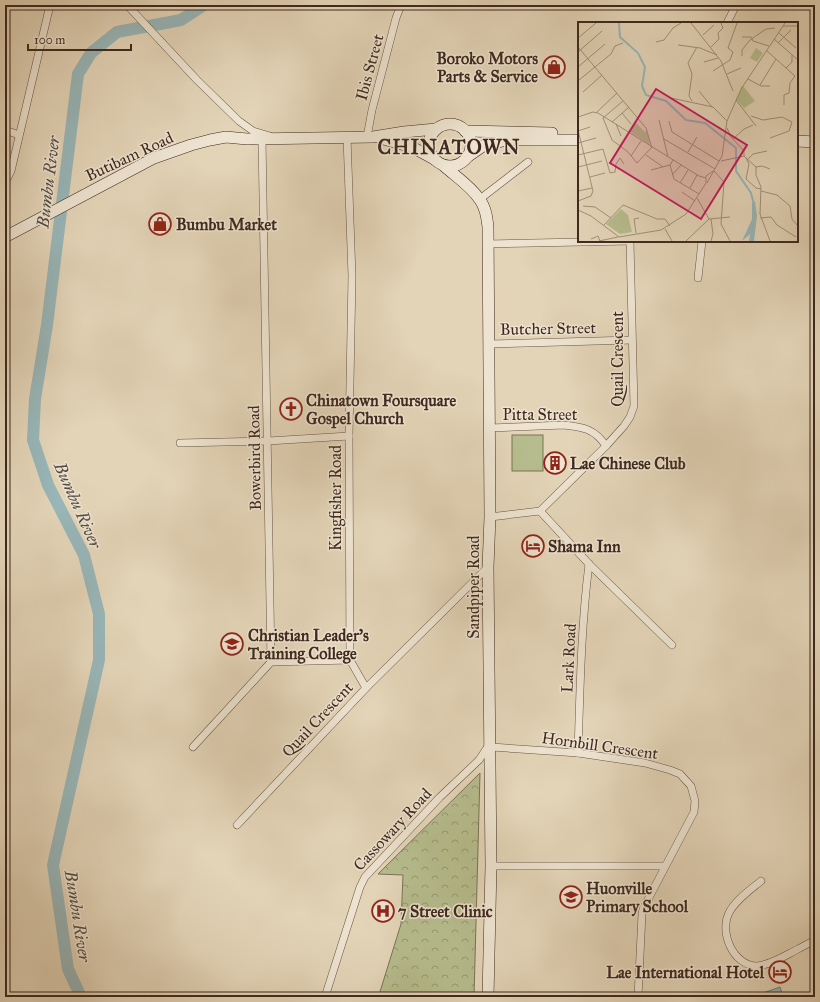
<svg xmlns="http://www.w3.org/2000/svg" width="820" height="1002" viewBox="0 0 820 1002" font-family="'IM FELL Great Primer',serif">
<defs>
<pattern id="park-crowns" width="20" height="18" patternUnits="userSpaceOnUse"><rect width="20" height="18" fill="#b6bc8d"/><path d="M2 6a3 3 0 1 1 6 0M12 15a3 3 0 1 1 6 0" fill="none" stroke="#959973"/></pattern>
<pattern id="water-waves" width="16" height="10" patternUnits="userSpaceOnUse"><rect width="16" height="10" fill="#98b6b8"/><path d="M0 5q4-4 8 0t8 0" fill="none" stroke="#7d9495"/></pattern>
</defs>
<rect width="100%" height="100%" fill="#e3d4b7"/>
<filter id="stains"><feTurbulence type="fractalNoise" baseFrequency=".005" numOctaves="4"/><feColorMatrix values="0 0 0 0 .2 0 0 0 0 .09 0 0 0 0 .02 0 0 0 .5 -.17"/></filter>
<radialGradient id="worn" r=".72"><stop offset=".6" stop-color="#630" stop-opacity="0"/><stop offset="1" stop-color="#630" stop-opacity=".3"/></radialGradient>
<polygon fill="url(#park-crowns)" stroke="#7a7256" points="480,773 474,997 387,997 379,995 401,924 403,875 378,874"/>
<rect fill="#b6bc8d" stroke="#7a7256" x="512" y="435" width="31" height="36"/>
<polygon fill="url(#water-waves)" stroke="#747e7a" points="780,987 783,996 779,997 764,997 763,993"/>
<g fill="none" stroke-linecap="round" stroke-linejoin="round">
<polyline stroke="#98b6b8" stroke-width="12" points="81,997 68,969 53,865 99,660 99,614 84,555 48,485 33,440 35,399 47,325 78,74 91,53 117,32 181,20 204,5"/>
<g stroke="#685444" stroke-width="8">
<g id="street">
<polyline points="127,5 197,80 239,121 253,131 270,136"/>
<polyline points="727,23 736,5"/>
<polyline points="5,130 19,135"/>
<polyline points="347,137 352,276 349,436 350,660 366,688"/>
<polyline points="367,137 372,110 396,18 401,5"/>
<polyline points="5,183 11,171 50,5"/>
<polyline points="480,199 528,162"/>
<polyline points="488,244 630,241"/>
<polyline points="698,278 702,241"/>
<polyline points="489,344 632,340"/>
<path d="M489 428 564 425C583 427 595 429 606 446"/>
<polyline points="180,443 268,441 349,436"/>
<polyline points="540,511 589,564 672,645"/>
<polyline points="490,517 540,511 606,446 624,426 630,417 634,406 630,241"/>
<polyline points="271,662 350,660"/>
<polyline points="193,747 271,662 262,138"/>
<polyline points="491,747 578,753 645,763 670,770 680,774 691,786 695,801 694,812 643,909 642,914 638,997"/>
<path d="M578 753C580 690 581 627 589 564"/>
<polyline points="237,825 366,688 488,567"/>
<polyline points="491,866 665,866"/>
<path d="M761 881C750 890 737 899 730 911 718 931 733 966 757 966 771 965 786 955 798 949"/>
<polyline points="800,948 815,940"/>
<polyline points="325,997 360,887 365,877 440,797 479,760 489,745"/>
</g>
</g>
<g stroke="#3f291e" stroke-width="12">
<g id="secondary">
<circle cx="450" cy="145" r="21"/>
<polyline points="465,131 552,133"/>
<polyline points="380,138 412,147 434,159"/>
<polyline points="797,141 815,142"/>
<polyline points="467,157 483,146 506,140 579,140"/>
<path d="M443 165C455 176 471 186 480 200 486 208 487 218 488 227L490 517 488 567 491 866 488 997"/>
<polyline points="5,237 154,158 191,145 210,140 226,137 247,139 373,137 404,132 436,129"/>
</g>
</g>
<use href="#street" stroke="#ede3d0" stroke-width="7"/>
<use href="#secondary" stroke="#ede3d0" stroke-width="11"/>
</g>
<defs>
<g id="shop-ring" transform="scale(1.15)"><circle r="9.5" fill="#ede3d0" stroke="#8f2418" stroke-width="1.5"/><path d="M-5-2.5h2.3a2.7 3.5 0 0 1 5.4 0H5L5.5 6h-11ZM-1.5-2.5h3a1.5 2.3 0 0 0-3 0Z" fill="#8f2418"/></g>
<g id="church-ring" transform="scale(1.15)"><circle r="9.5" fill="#ede3d0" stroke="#8f2418" stroke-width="1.5"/><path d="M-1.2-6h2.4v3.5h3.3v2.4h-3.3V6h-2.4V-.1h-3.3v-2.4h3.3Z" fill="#8f2418"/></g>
<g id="building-ring" transform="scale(1.15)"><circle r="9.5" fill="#ede3d0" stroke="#8f2418" stroke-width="1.5"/><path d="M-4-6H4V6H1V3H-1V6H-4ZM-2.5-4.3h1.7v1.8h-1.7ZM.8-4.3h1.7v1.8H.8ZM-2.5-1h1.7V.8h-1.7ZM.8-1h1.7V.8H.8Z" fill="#8f2418"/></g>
<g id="hotel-ring" transform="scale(1.15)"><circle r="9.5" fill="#ede3d0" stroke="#8f2418" stroke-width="1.5"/><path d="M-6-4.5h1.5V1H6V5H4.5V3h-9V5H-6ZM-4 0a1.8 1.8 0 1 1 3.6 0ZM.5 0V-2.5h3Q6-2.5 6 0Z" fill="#8f2418"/></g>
<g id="university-ring" transform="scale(1.15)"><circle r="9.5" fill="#ede3d0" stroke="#8f2418" stroke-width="1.5"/><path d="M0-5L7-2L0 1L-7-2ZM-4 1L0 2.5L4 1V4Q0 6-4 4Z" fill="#8f2418"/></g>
<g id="school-ring" transform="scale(1.15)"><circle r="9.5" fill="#ede3d0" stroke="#8f2418" stroke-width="1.5"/><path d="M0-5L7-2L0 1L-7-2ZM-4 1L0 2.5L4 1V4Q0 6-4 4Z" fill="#8f2418"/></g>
<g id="hospital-ring" transform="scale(1.15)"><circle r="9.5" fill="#ede3d0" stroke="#8f2418" stroke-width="1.5"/><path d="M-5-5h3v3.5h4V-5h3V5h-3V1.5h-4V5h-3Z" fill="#8f2418"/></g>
</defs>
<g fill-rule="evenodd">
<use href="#shop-ring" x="554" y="67"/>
<use href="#shop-ring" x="160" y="224"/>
<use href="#church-ring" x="291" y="409"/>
<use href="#building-ring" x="555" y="463"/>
<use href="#hotel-ring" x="533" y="546"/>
<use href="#university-ring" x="232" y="644"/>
<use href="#school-ring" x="571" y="897"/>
<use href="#hospital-ring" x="383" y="911"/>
<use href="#hotel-ring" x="780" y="972"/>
</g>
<g text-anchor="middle" stroke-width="3" stroke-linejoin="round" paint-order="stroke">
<g font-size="16" font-weight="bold" fill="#3f291e" stroke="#ede3d0" text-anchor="start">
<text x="538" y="64" text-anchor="end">Boroko Motors<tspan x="538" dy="18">Parts &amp; Service</tspan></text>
<text x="176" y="230">Bumbu Market</text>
<text x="306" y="406">Chinatown Foursquare<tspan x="306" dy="18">Gospel Church</tspan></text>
<text x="570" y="469">Lae Chinese Club</text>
<text x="548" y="552">Shama Inn</text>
<text x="248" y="641">Christian Leader's<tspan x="248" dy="18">Training College</tspan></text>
<text x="586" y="894">Huonville<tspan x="586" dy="18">Primary School</tspan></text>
<text x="398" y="917">7 Street Clinic</text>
<text x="764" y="978" text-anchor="end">Lae International Hotel</text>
</g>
<g font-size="16" fill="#3f291e" stroke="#ede3d0">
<text transform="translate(369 67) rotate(-75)" y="6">Ibis Street</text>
<text transform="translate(129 156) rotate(-25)" y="6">Butibam Road</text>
<text transform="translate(548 328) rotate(-1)" y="6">Butcher Street</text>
<text transform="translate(617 359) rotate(-90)" y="6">Quail Crescent</text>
<text x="540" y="420">Pitta Street</text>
<text transform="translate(254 458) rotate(-91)" y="6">Bowerbird Road</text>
<text transform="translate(335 498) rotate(-90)" y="6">Kingfisher Road</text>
<text transform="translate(473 587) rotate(-90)" y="6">Sandpiper Road</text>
<text transform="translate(568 658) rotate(-87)" y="6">Lark Road</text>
<text transform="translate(317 719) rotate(-47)" y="6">Quail Crescent</text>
<text transform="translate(600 745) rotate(8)" y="6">Hornbill Crescent</text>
<text transform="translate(392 829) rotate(-47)" y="6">Cassowary Road</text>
</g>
<g font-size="17" font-style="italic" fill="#554c44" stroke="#ede3d0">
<text transform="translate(48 182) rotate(-83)" y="6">Bumbu River</text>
<text transform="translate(78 505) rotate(66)" y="6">Bumbu River</text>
<text transform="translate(78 916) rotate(81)" y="6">Bumbu River</text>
</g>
<g font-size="20" font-weight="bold" letter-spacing="1" fill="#3f291e" stroke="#ede3d0">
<text x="449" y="154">CHINATOWN</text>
</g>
</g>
<g transform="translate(578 22)">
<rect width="220" height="220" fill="#e3d4b7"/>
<path d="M165 64 177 79 166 86 158 77Z" fill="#b6bc8d"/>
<path d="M58 101 67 110 69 108 72 123 51 109Z" fill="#b6bc8d"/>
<path d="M178 26 185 31 179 40 172 36ZM43 187 50 193 54 210 42 212 28 202Z" fill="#b6bc8d"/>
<path d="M177 179 179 194 176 219H171L172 212 164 219 174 197V181Z" fill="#98b6b8"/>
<path fill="none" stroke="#98b6b8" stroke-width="2" d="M41 1 42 15 60 31 67 45 64 64 68 73 88 79 108 98 127 101 158 126V149L173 171 176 183"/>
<path fill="none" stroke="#a1907a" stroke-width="1" d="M113 1 143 39 155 69M205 4H220M201 11 218 26M125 13 136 3M164 15H173L175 19 191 24M0 16 18 1M196 17 220 38M78 20 86 18 95 6 103 1M200 21 213 8M100 23 122 26 139 33M0 25 68 106 74 126M133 25 141 17 140 11 145 6 143 1M189 29 217 54 212 61 211 71 206 73V83M0 30 24 9M164 34V28L172 18 188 7 197 6M126 40 140 36M0 45 27 22M208 46 214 40V33M135 49 152 38 155 30 150 26 159 1M149 52 163 46M170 57 183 64H192M1 58 33 32 37 24 45 21M182 63 198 37M163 67 207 1M121 69 134 85M5 70 24 53M93 76 135 85 149 99M158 78 178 104M45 79 25 96 34 118 50 130 59 141 74 125M114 79 111 74 114 52 110 41 119 25M19 90 39 71M44 91 53 102M173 94 185 98 204 95 214 100 211 109 192 116M0 95 15 90 20 91 121 154 128 156M81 98 90 135M91 99 94 110 141 139M34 100 51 85M38 102 43 114M149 106 153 115 166 129V134M0 108 15 169 13 174 0 179M0 109 12 105M86 117 137 147M155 117 166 107 175 103M0 121 18 116M110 130 119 115M0 133 25 127 32 151 37 150 38 142M68 133 85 145M53 134 63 119M168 136 171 142 168 157 178 166 183 167M170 137 175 132 189 129M95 138 92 143 96 157 121 172M143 139 166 134 178 145V153L183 165 182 192 192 219M38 142 42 136 46 142M0 145 24 139M178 145 184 144 192 147M73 148 92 143M136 149 146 160 143 202 152 219M94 153 103 143M12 155 27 151M102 161 110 148M129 161 144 134 149 99 164 65M112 166 119 153M0 169 14 166M183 169 199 173 212 184 214 197 219 203M104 170 117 179M119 176 131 197M5 184 17 185 33 196M0 188 13 194 41 215 83 208 108 192 128 161V154L135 149M182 196 193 195 199 203 218 215M133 197 135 212 133 219M26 203 45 183 79 197H87L92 204M87 207 94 219M58 211 56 197 61 196M13 217 20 214 22 219M21 219 40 215M108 219 131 197 152 195"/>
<path fill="#c2185b" fill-opacity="0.15" stroke="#c2185b" stroke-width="2" d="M78 67 169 123 123 197 32 141Z"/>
<rect width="220" height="220" fill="none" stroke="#3f291e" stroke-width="2"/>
</g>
<rect width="820" height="1002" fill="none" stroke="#e3d4b7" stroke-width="20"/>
<rect x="6" y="6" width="808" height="990" fill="none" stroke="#3f291e" stroke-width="2"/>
<rect x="10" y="10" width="800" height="982" fill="none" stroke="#3f291e"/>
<path d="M28 44v6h103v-6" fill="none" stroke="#3f291e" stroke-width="2"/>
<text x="34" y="44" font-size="12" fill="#3f291e" stroke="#ede3d0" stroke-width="3" paint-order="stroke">100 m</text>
<rect width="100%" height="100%" filter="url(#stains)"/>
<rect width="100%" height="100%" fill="url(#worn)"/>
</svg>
